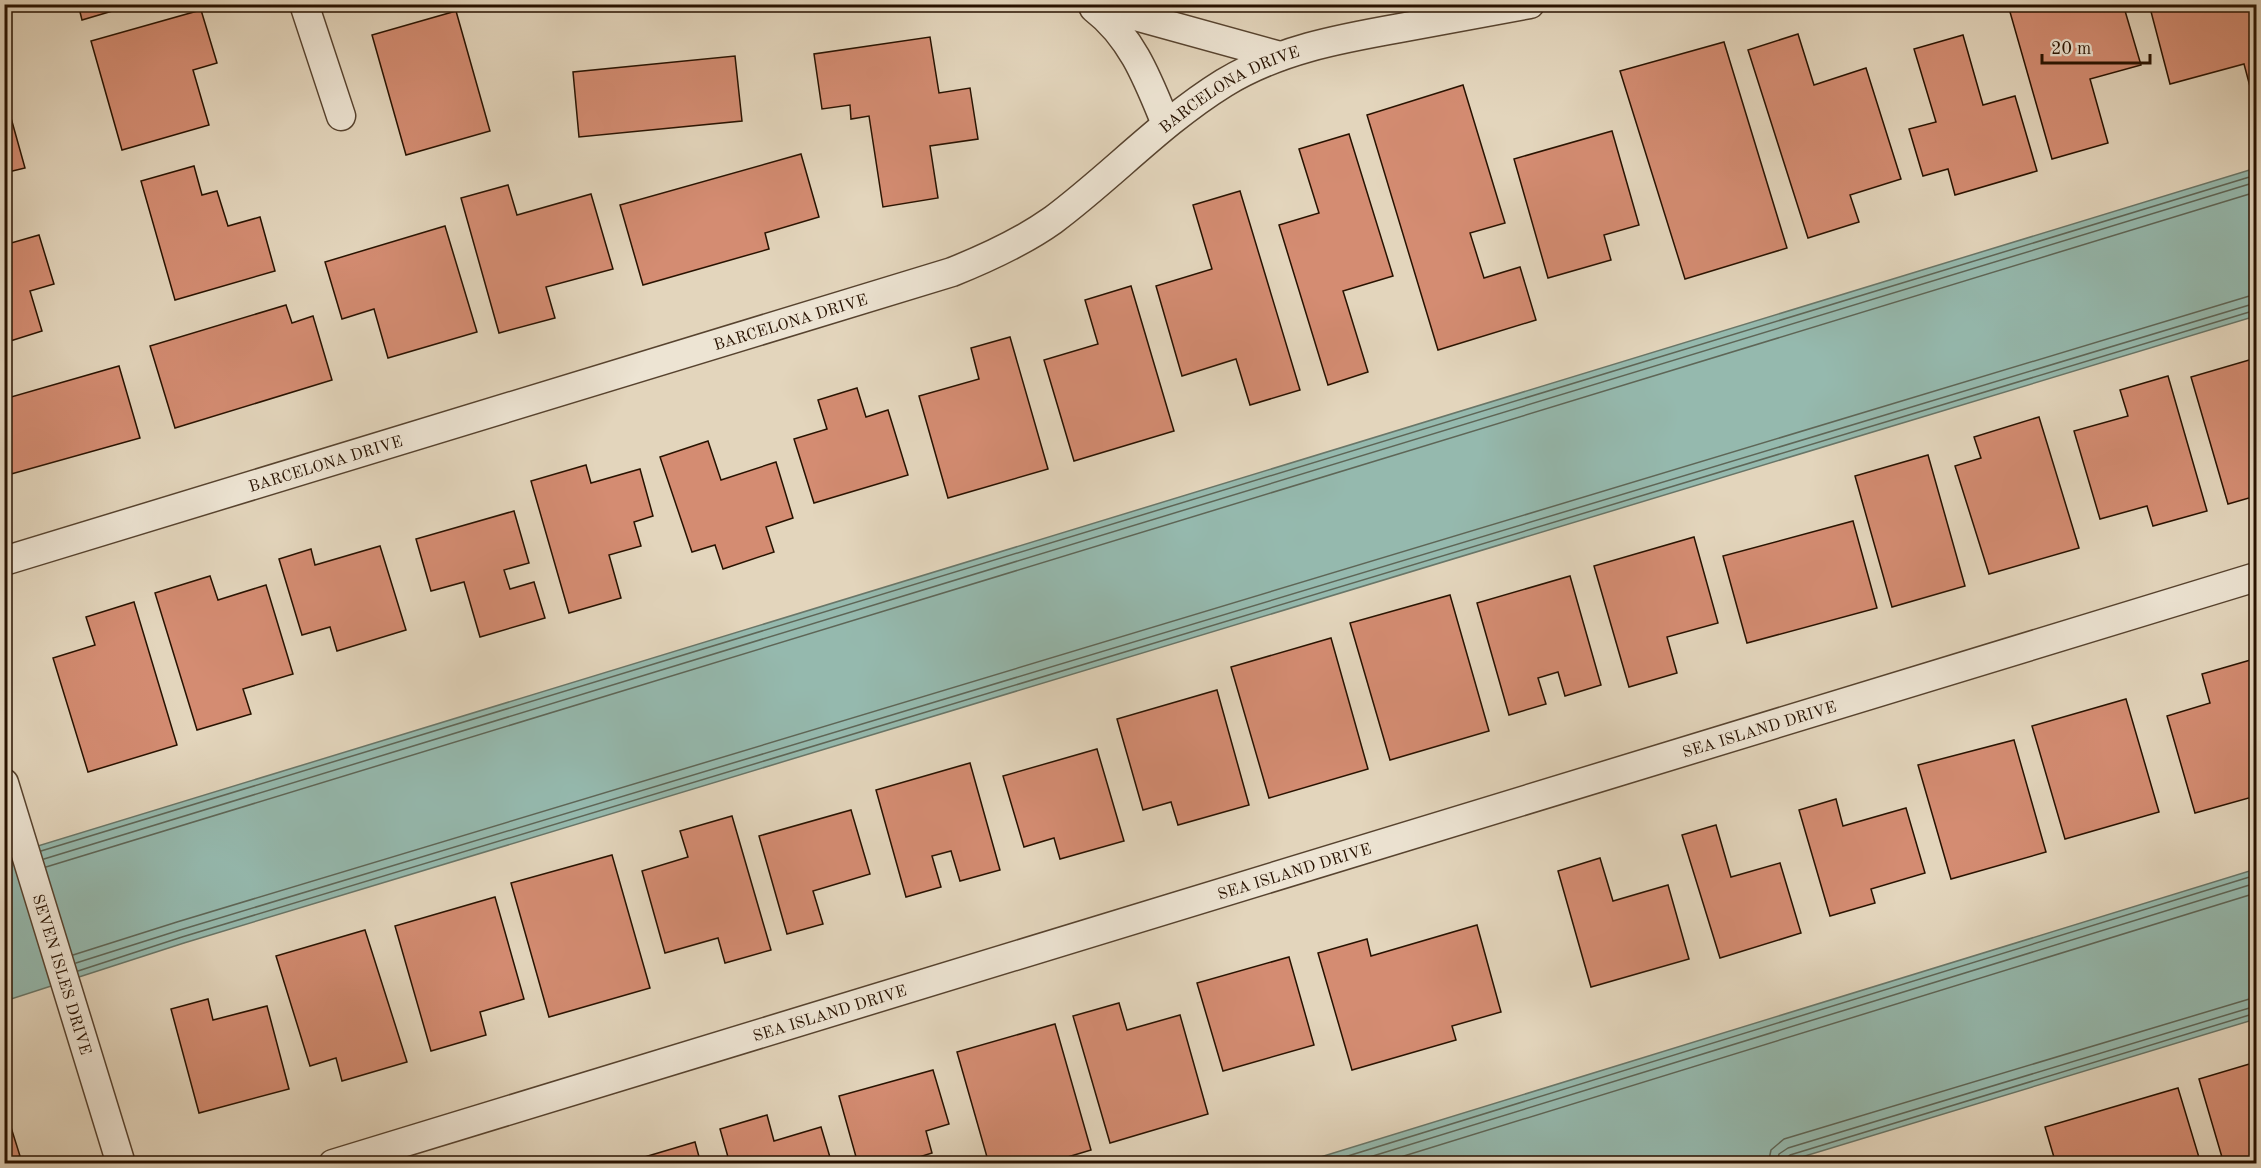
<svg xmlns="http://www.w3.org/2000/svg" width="2261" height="1168" viewBox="0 0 2261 1168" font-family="'Old Standard TT',serif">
<rect width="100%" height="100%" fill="#e3d5bc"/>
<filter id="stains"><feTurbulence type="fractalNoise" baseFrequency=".00333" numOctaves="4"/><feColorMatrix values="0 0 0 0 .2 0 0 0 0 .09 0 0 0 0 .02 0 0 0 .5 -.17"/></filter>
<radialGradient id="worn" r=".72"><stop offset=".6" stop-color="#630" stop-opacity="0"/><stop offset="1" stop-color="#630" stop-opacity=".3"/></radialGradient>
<g fill="#95b9ae" stroke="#697668" stroke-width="1.5">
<polygon points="2256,168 2256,316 184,943 5,1001 5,856"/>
<polygon points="2256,869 2256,1019 1782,1163 1301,1163"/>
</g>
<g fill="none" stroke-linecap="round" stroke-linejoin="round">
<g stroke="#5e6657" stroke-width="1.5">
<polyline points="41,851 2256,175"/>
<polyline points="44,859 2256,182"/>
<polyline points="46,867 2256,192"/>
<polyline points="73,955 177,922 2256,294"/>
<polyline points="76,963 180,930 2256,303"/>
<polyline points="78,971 182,937 2256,310"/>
<polyline points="1322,1164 2256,875"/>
<polyline points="1347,1164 2256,883"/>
<polyline points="1378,1164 2256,893"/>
<polyline points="1768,1164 1771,1150 1784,1139 2256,997"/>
<polyline points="1777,1164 1779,1154 1788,1148 2256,1006"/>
<polyline points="1785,1164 1786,1158 1790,1155 2256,1013"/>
</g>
</g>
<g fill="#d48c72" stroke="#281200" stroke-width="1.5">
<polygon points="78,4 136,4 82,20"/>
<polygon points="2123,4 2141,65 2090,79 2108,143 2052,159 2008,5"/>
<polygon points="2149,4 2256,4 2256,93 2252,94 2244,64 2170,84"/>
<polygon points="201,10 217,63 193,70 209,125 122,150 91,41"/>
<polygon points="456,11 490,131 406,155 372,35"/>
<polygon points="1798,34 1814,85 1866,68 1901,179 1850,195 1859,222 1808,238 1748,50"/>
<polygon points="1963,35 1983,105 2015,96 2037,171 1955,195 1948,169 1923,176 1909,129 1936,122 1914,49"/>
<polygon points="930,37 939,93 970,88 978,139 930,146 938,198 883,207 869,116 851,119 850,105 822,109 814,54"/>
<polygon points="1724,42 1787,248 1685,279 1620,71"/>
<polygon points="735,56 742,121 579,137 573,72"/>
<polygon points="1463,85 1505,223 1470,233 1484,278 1520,267 1536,320 1438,350 1367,115"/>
<polygon points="6,100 25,168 4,173 4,101"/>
<polygon points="1612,131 1639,225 1604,235 1611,260 1548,278 1514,159"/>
<polygon points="1349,134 1393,276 1343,291 1368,372 1328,385 1279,225 1319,213 1299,149"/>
<polygon points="801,154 819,217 765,233 769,249 643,285 620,205"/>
<polygon points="194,166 202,195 217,191 228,226 260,217 275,271 175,300 141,181"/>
<polygon points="508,185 517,215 591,194 613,269 546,287 555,318 499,333 461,198"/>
<polygon points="1240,191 1300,390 1250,405 1236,359 1182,376 1156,286 1212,269 1193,205"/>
<polygon points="445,226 477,332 388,358 374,309 342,319 325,262"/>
<polygon points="39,235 54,284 30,291 42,331 4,343 4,245"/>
<polygon points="1131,286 1174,431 1074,461 1044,360 1098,344 1085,300"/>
<polygon points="286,305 292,323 313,316 332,380 175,428 150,346"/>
<polygon points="1010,337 1048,469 948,498 919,396 979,379 971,348"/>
<polygon points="2256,358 2256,496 2228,504 2191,377"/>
<polygon points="119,366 140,438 4,476 4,399"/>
<polygon points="2168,376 2207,511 2153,526 2147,506 2100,519 2074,431 2128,416 2120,390"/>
<polygon points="857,388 866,417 888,410 908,475 814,503 794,439 827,429 818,400"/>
<polygon points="2039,417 2079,548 1989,574 1955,466 1981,458 1974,437"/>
<polygon points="708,441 721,480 776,462 793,518 766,527 774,552 723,569 715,545 692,552 660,457"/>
<polygon points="1928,455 1965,586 1892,607 1855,476"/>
<polygon points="586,465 591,483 640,469 653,516 634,522 641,546 609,555 621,598 569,613 531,481"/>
<polygon points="514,511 529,563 504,570 510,589 534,582 545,618 480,637 464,582 431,591 416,539"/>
<polygon points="1853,521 1877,608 1747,643 1723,556"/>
<polygon points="1694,537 1718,623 1667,637 1677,673 1629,687 1594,566"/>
<polygon points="380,546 406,630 337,651 330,627 302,635 279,559 311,549 315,565"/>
<polygon points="210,576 218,600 266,585 293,674 243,689 251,714 197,730 155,593"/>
<polygon points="1570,576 1601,685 1565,696 1558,672 1538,678 1546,704 1509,715 1477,603"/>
<polygon points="1450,595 1489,731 1390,760 1350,623"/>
<polygon points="134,602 177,745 88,772 53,658 95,645 86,617"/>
<polygon points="1331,638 1368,769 1269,798 1231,667"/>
<polygon points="2254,659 2256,667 2256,796 2195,813 2167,716 2210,703 2202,674"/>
<polygon points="1217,690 1249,805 1178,825 1171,802 1143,810 1117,719"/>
<polygon points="2126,699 2159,812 2065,839 2032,726"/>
<polygon points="2014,740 2046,852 1951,879 1918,765"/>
<polygon points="1097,749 1124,841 1060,859 1054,838 1024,847 1003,776"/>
<polygon points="970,763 1000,870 960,881 951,851 932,856 941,887 906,897 876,790"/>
<polygon points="1836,799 1843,826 1906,808 1925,873 1871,889 1875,903 1830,916 1799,810"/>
<polygon points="851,810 870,874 813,891 823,924 787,934 759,836"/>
<polygon points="732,816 771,950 725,963 718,938 665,953 642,871 688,857 680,831"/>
<polygon points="1716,825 1731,877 1780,863 1801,933 1720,958 1682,835"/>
<polygon points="612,855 650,988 549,1017 511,883"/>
<polygon points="1600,858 1613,901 1668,885 1689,959 1591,987 1558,871"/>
<polygon points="495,897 524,999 480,1012 486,1035 431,1051 395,926"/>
<polygon points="1477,925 1501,1012 1452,1026 1456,1040 1352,1070 1318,953 1367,939 1371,956"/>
<polygon points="365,930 407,1062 342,1081 336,1058 310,1066 276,956"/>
<polygon points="1289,957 1314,1045 1223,1071 1197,983"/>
<polygon points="208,999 213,1020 267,1006 289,1089 199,1113 171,1009"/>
<polygon points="1119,1003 1127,1030 1180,1015 1208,1114 1110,1143 1073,1016"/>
<polygon points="1055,1024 1091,1150 1051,1162 1052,1164 989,1164 957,1052"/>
<polygon points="2256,1062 2256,1164 2224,1164 2199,1079"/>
<polygon points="933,1070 949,1124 926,1131 932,1153 897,1164 858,1164 839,1096"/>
<polygon points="2178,1088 2201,1164 2056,1164 2045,1127"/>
<polygon points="4,1105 20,1156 4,1161"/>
<polygon points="767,1115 774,1141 821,1127 832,1164 730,1164 720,1129"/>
<polygon points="695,1142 701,1164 621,1164"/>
</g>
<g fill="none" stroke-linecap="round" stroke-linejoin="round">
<g stroke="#57432f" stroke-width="31">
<g id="street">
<polyline points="304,4 341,116"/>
<polyline points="1092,4 1280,56"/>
<path d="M1094 8C1132 37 1148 80 1166 124"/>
<path id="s1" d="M4 561 952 272C987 258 1022 242 1053 220 1112 176 1161 122 1224 83 1278 50 1338 39 1400 28 1444 20 1487 12 1530 4"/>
<path id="s2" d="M4 783 121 1164"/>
<path id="s3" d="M333 1164 2256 577"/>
</g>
</g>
<use href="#street" stroke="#ede4d3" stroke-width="28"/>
</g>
<g text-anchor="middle" stroke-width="4.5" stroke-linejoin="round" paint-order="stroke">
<g font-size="16" fill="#281200" stroke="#ede4d3">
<text dy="6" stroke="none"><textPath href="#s1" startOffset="1326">BARCELONA DRIVE</textPath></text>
<text dy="6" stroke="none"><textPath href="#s1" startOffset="822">BARCELONA DRIVE</textPath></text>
<text dy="6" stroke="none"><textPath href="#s1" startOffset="336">BARCELONA DRIVE</textPath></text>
<text dy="6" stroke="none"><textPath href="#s3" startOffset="1491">SEA ISLAND DRIVE</textPath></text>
<text dy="6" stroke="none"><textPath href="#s3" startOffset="1005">SEA ISLAND DRIVE</textPath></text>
<text dy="6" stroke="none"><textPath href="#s2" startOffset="200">SEVEN ISLES DRIVE</textPath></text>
<text dy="6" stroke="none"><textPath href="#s3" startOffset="519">SEA ISLAND DRIVE</textPath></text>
</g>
</g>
<rect width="2261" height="1168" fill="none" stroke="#e3d5bc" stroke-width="24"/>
<rect x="6" y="6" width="2249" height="1156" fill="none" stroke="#281200" stroke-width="3"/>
<rect x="12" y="12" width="2237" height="1144" fill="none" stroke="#281200" stroke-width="1.5"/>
<path d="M2042 54v9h108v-9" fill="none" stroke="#281200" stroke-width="3"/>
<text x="2051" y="54" font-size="18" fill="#281200" stroke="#ede4d3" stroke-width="4.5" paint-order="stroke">20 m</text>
<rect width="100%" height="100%" filter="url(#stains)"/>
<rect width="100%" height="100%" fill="url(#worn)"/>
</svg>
